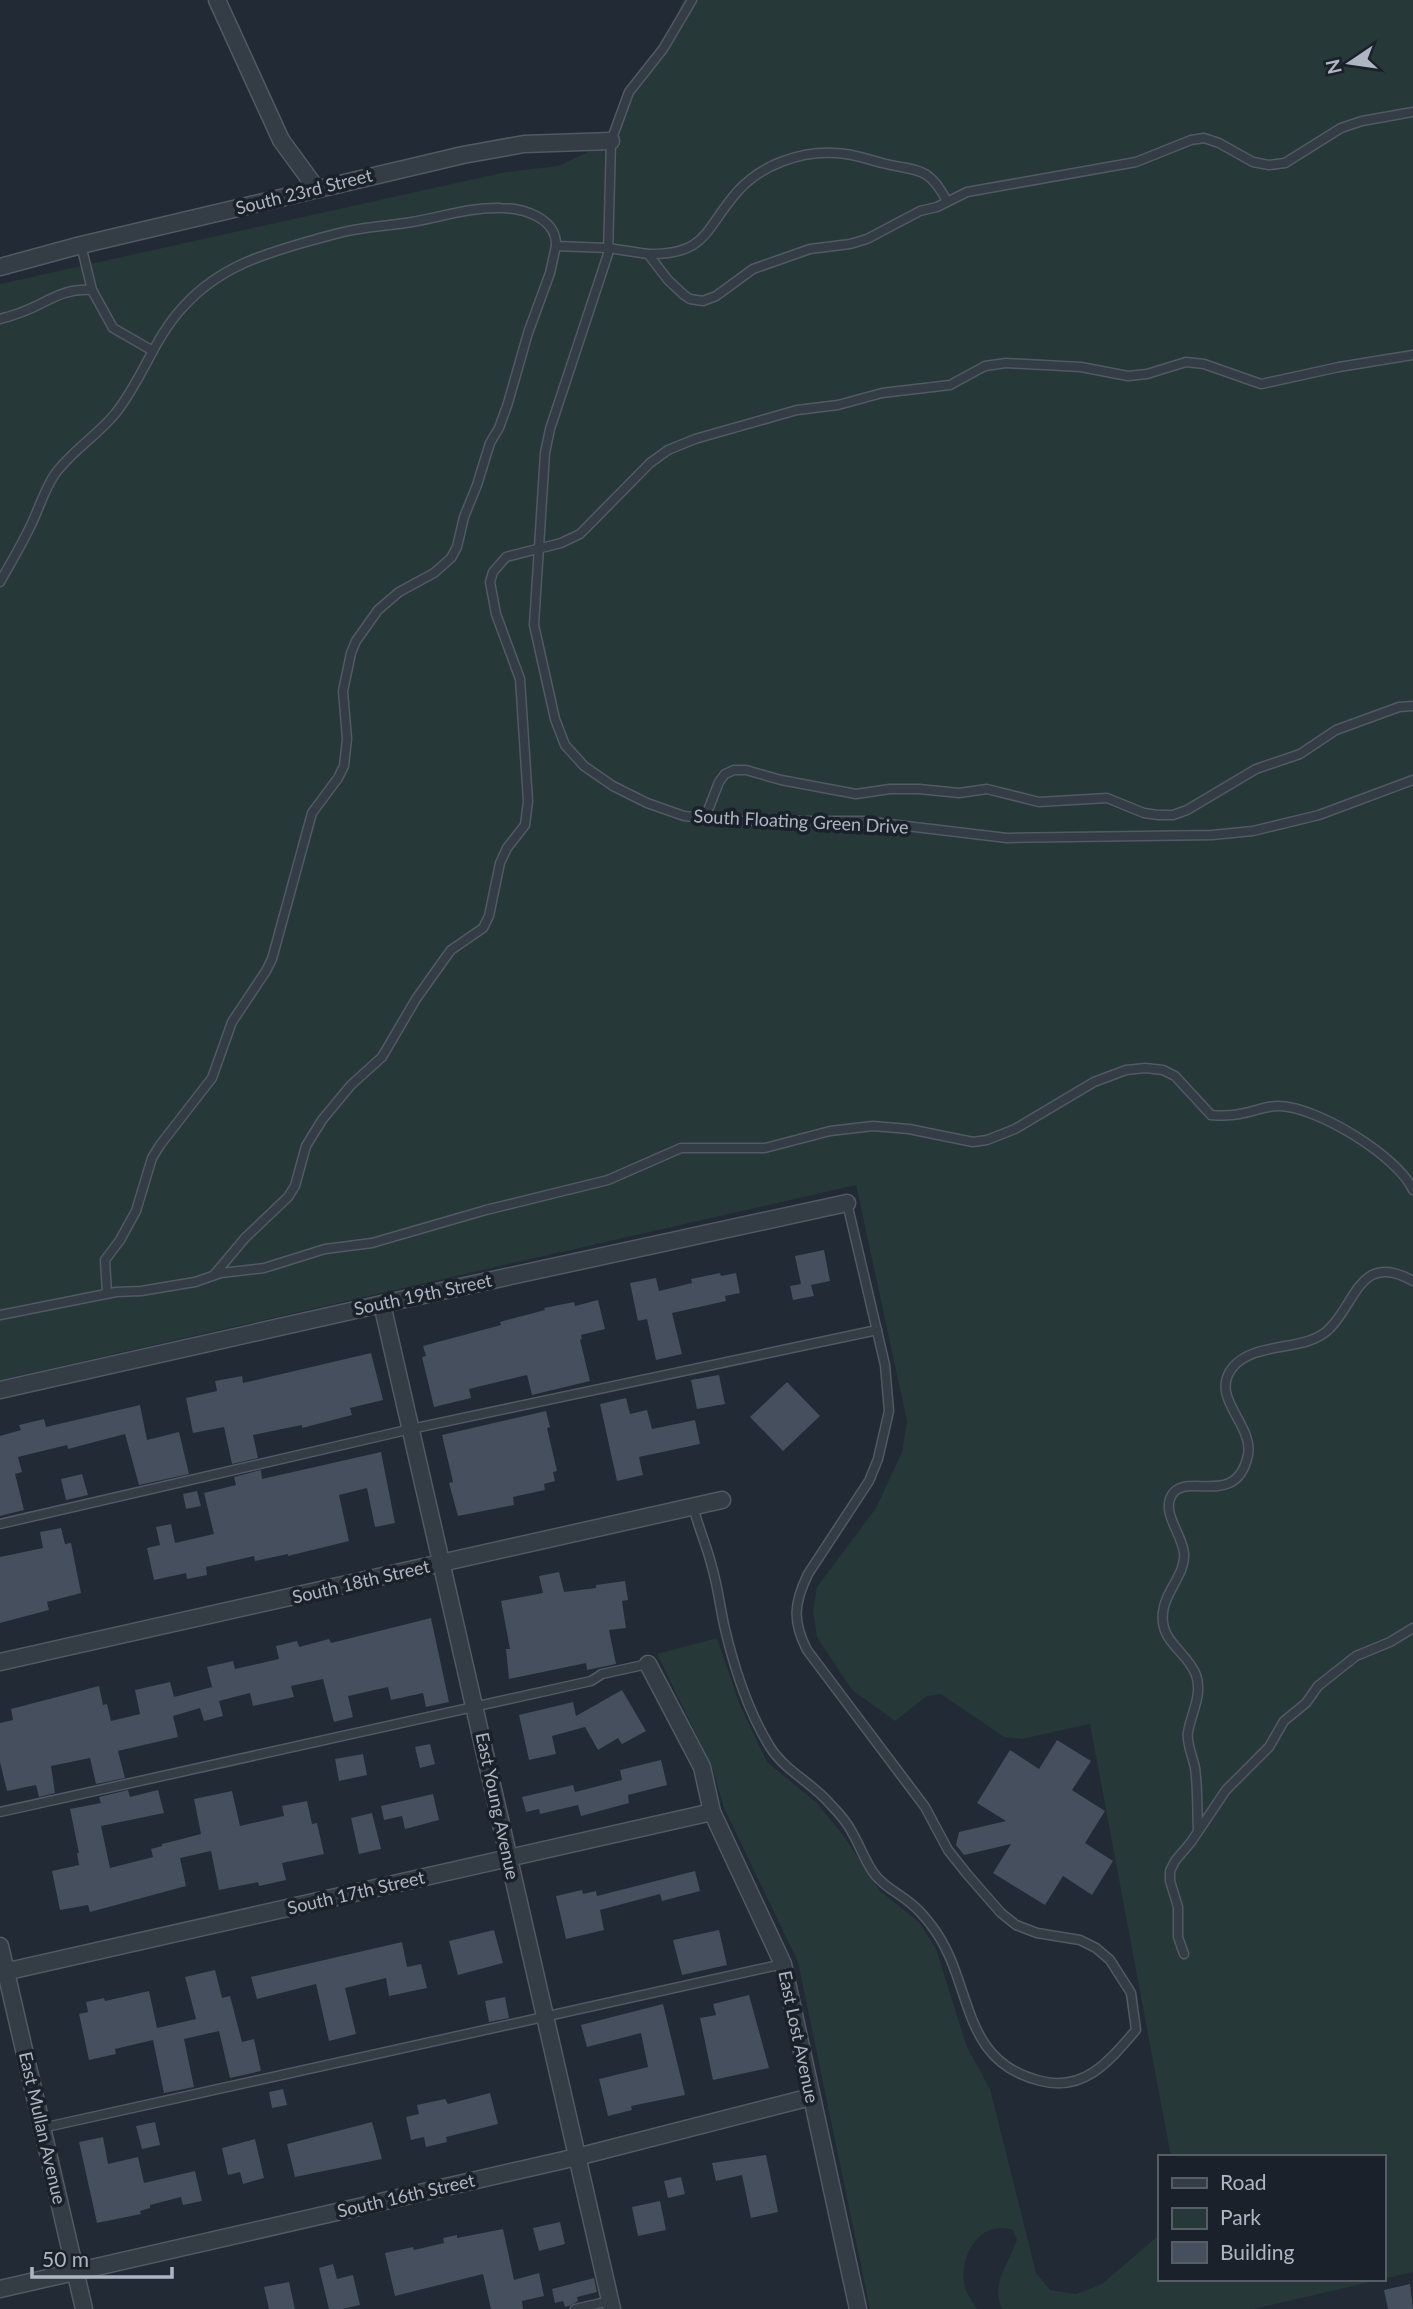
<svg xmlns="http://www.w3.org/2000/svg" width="1413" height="2309" viewBox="0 0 1413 2309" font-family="Lato,sans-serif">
<rect width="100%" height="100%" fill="#212a35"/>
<g fill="#263838">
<polygon points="683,0 1413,0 1413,2272 1383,2279 1383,2157 1171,2157 1090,1724 1022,1739 1004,1737 941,1694 927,1696 895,1721 852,1690 817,1637 813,1611 817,1587 876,1508 902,1452 907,1421 856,1185 0,1380 0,284 506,172 558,166 611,141 629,92 663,49"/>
<path d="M717 1638 739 1703 767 1762 817 1803 846 1839 879 1890 919 1922 936 1949 967 2047 990 2089 1036 2273 1050 2290 1076 2294 1102 2284 1159 2235V2279H1383L1254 2309H1002C990 2284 1009 2263 1017 2240L1013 2230C979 2218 956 2260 966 2290 968 2296 974 2303 977 2309H870L798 1962 724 1808 712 1767 657 1654Z"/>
</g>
<g fill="#454f5d">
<polygon points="824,1250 830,1281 811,1285 814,1296 793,1300 790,1286 801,1284 795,1256"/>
<polygon points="720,1273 721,1276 736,1273 740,1293 725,1296 726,1301 672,1313 682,1354 656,1360 647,1319 638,1321 630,1283 656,1278 659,1291 692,1283 691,1279"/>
<polygon points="598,1300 605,1329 581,1335 582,1339 580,1340 590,1381 532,1395 527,1375 469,1389 471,1398 434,1407 422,1357 426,1356 423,1346 501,1325 500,1322 545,1310 544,1308 574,1302 575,1306"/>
<polygon points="371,1353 383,1400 350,1408 352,1415 302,1428 302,1425 253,1435 258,1458 232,1464 224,1427 193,1433 186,1398 217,1391 215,1381 242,1376 243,1383"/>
<polygon points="719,1375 725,1404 697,1409 691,1380"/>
<polygon points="787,1382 820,1416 783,1451 750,1417"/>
<polygon points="626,1398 630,1414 647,1410 652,1429 695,1420 700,1444 639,1457 643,1475 617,1481 600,1404"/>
<polygon points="140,1405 147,1440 179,1432 189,1474 139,1485 125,1434 68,1449 67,1445 18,1457 22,1472 15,1474 24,1510 0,1516 0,1436 21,1430 19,1425 44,1419 46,1427"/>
<polygon points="546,1411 550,1427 547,1428 557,1471 553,1472 555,1481 544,1484 545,1490 513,1497 514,1505 458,1516 449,1483 453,1482 442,1435"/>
<polygon points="381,1452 395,1523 375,1527 367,1488 339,1495 349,1541 288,1556 288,1554 255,1561 254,1556 206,1567 207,1575 187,1579 186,1573 154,1580 147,1548 160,1545 156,1527 171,1524 175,1543 214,1534 204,1493 236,1485 234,1477 261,1470 262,1479"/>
<polygon points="82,1474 88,1495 66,1500 61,1479"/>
<polygon points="197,1491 201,1506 186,1509 183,1494"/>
<polygon points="61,1528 65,1544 71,1543 81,1593 47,1602 49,1610 0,1623 0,1557 43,1548 40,1532"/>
<polygon points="559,1572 564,1592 596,1588 596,1585 625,1581 628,1600 622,1601 626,1628 609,1630 616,1664 587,1670 586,1663 509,1679 506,1649 510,1649 501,1601 543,1593 539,1576"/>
<polygon points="431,1618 449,1702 426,1707 423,1693 391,1700 388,1687 348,1696 353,1717 334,1722 323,1679 291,1686 294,1697 253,1706 250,1693 219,1701 223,1716 204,1721 200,1708 173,1716 178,1737 118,1751 125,1778 96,1784 90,1758 51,1766 55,1793 39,1797 36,1785 7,1791 0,1762 0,1723 13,1720 11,1709 99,1686 103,1705 107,1704 111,1721 140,1714 135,1690 170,1682 174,1697 212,1687 207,1667 233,1661 235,1669 279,1659 276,1646 297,1641 299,1647 329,1639 331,1643"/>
<polygon points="622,1690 646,1731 622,1744 618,1738 598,1750 585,1727 552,1736 556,1754 529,1760 519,1715 573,1702 576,1716"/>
<polygon points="1057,1740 1091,1761 1072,1790 1105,1811 1085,1843 1113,1861 1092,1895 1063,1876 1045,1905 993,1873 1011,1844 964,1855 956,1845 959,1832 1006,1821 977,1803 1010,1750 1039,1769"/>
<polygon points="430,1744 435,1764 420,1768 415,1747"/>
<polygon points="363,1754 367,1775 339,1781 335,1759"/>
<polygon points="661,1760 667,1785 628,1795 629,1803 581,1816 578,1805 540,1814 539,1809 526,1812 522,1797 573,1785 575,1792 622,1780 620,1770"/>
<polygon points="128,1790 130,1797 158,1790 164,1813 101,1826 110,1868 153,1857 151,1849 162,1846 162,1844 201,1834 194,1799 232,1791 240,1826 284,1816 282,1806 307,1801 312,1824 317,1823 324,1854 282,1863 286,1880 259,1886 258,1882 219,1890 211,1851 180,1858 186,1886 90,1912 88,1905 60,1910 52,1871 79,1865 77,1853 79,1853 70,1809 101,1803 99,1797"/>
<polygon points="433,1794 439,1820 405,1829 402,1816 384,1820 381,1806"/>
<polygon points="372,1813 381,1849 359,1854 351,1818"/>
<polygon points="695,1871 700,1891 662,1901 660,1894 600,1910 604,1930 566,1939 556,1896 582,1890 583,1894 596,1891 597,1896"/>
<polygon points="494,1930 503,1963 458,1975 449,1941"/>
<polygon points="719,1930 727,1965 682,1975 673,1940"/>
<polygon points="402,1942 407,1967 421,1964 427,1988 389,1996 386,1978 345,1988 356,2034 329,2041 316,1984 257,1999 251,1977"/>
<polygon points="215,1970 222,1998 230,1996 242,2042 254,2039 261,2071 230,2078 219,2031 184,2039 194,2087 164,2093 153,2040 115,2049 116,2054 89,2060 79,2014 88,2012 86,2002 104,1998 105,2001 149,1991 157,2028 196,2019 185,1977"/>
<polygon points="749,1995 769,2068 713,2080 700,2018 716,2015 713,2004"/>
<polygon points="505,1997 509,2018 489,2022 485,2001"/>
<polygon points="663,2004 685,2095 631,2106 632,2110 608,2116 599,2079 648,2067 641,2033 587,2047 581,2025"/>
<polygon points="283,2089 287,2105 272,2108 269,2092"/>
<polygon points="490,2093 498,2124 446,2137 447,2142 426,2147 424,2137 411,2140 406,2117 419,2114 417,2105 445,2099 448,2104"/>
<polygon points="155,2122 160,2145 142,2149 136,2126"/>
<polygon points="372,2122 382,2159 295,2177 287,2144"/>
<polygon points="103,2137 108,2164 138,2157 144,2183 195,2171 202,2201 183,2205 181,2197 150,2205 150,2208 140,2211 141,2214 97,2223 79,2142"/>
<polygon points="255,2139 264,2178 243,2184 240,2172 228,2175 222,2148"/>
<polygon points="766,2155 778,2212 751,2218 742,2175 716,2181 712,2163"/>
<polygon points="681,2177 685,2194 668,2198 664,2181"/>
<polygon points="660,2201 666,2230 638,2236 632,2207"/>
<polygon points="560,2222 565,2244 539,2251 533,2228"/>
<polygon points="503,2229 514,2280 539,2273 544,2296 522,2301 523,2309 491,2309 483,2274 395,2296 385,2253 413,2247 414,2250 444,2243 443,2238 457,2235 457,2238"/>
<polygon points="333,2264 337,2279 353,2275 360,2305 342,2309 329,2309 319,2268"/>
<polygon points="594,2278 597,2292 577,2297 578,2301 569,2306 565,2307 563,2301 555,2303 552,2289"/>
<polygon points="289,2282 295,2309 269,2309 264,2287"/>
<polygon points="1410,2284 1413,2309 1388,2309 1384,2290"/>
</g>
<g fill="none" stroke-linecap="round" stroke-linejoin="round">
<g stroke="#525964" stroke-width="11">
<g id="service">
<polyline points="692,0 663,49 629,92 611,141 608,254 550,429 545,453 534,625 555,719 565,745 584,766 613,786 647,803 684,816 705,818 737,821 864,821 1007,838 1212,835 1253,831 1319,815 1413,780"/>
<polyline points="81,245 92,290 113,328 153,351"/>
<path d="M648 254C708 255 704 229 738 191 761 165 800 151 835 153 851 153 867 159 882 163 917 172 927 164 947 201"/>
<path d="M0 319C7 317 15 315 22 312 49 302 61 288 92 290"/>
<path d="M0 582C10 564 21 546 30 527 39 509 44 490 55 474 73 449 100 434 118 410 143 377 155 337 183 307 219 267 263 254 313 240 328 236 344 231 359 229 377 226 394 225 412 222 441 217 471 207 501 208 523 208 557 218 556 246L608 248 648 254 668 280 684 295 690 299 703 301 716 296 753 269 810 249 850 244 867 239 920 211 937 207 967 192 1136 162 1191 140 1204 138 1219 143 1253 162 1269 165 1285 163 1341 128 1362 121 1413 112"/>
<polyline points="705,818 719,782 725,774 734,770 746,770 781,780 856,794 890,789 919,789 959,793 987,789 1039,802 1107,798 1144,813 1158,815 1173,815 1187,810 1256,769 1300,754 1336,730 1399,707 1413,706"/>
<polyline points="214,1275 245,1238 288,1197 295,1186 306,1146 322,1120 351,1085 382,1057 416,999 443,961 451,950 483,928 489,916 500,863 507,848 525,825 528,801 520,679 496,614 490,582 493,572 506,557 561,543 580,534 650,463 668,450 695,439 797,410 838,405 882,393 950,385 985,366 1006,363 1081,367 1128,376 1147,374 1186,362 1204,364 1261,384 1339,367 1413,355"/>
<polyline points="107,1293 105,1260 120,1240 136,1211 152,1158 160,1145 212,1078 232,1022 266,971 272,959 312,813 338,778 344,766 347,739 343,691 351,653 356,641 378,610 399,592 434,573 451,558 457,547 464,517 477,485 490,443 499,428 508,403 528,333 550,273 556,246"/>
<path d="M0 1315 116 1292 141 1291 195 1282 221 1273 264 1268 325 1249 372 1243 486 1210 608 1180 681 1148H765L830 1131 873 1126 909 1129 973 1142 987 1140 1015 1129 1094 1082 1126 1070 1145 1068 1163 1070 1175 1076 1211 1115C1222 1116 1233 1116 1244 1113 1256 1111 1268 1105 1280 1106 1317 1107 1398 1156 1413 1190"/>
<path d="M693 1506C698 1527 707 1546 712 1567 718 1587 720 1608 725 1629 734 1667 749 1713 770 1747 785 1771 813 1783 831 1805 839 1813 848 1824 853 1834 861 1848 866 1864 876 1876 885 1887 898 1893 909 1902 917 1908 925 1917 931 1925 975 1981 957 2061 1041 2081 1085 2092 1110 2060 1136 2030L1131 1993 1110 1960 1096 1948 1080 1940 1037 1933 1016 1925 1001 1913 967 1874 948 1850 925 1807 807 1650C792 1621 794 1603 808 1574L869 1481 878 1459 889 1411 885 1365 847 1203"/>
<polyline points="0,1524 411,1429 877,1330"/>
<polyline points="0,1812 591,1681 602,1674 648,1664"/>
<path d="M1198 1831C1197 1810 1198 1789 1195 1768 1193 1757 1186 1743 1188 1732 1191 1714 1203 1694 1196 1675 1187 1651 1159 1642 1163 1612 1165 1591 1186 1574 1184 1553 1182 1535 1164 1515 1170 1499 1181 1467 1236 1512 1248 1455 1254 1424 1208 1397 1233 1367 1256 1340 1307 1353 1330 1328 1356 1302 1361 1251 1413 1281"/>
<polyline points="1184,1954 1178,1937 1178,1907 1170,1881 1170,1871 1175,1861 1191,1842 1226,1790 1269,1747 1284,1721 1306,1703 1318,1686 1356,1656 1390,1642 1413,1628"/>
<polyline points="42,2128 783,1964"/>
<polyline points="575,2309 610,2301"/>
</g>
</g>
<g stroke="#525964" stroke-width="19">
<g id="minor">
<polyline points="217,0 281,140 316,188"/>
<polyline points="0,267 81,245 463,155 524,144 611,141"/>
<polyline points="382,1304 612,2309"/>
<polyline points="0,1390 382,1304 847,1203"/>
<polyline points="0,1662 722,1500"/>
<polyline points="648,1664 702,1767 712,1812 783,1964 858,2309"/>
<polyline points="0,1946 84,2309"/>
<polyline points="0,1973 712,1812"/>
<polyline points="0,2289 577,2157 811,2097"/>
</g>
</g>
<use href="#service" stroke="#343c46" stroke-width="8"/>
<use href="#minor" stroke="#343c46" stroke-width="16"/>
</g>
<g text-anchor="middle" stroke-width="7" stroke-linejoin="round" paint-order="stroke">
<g font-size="18" fill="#afb6c3" stroke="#1a212a">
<text transform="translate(304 192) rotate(-14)" y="6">South 23rd Street</text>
<text transform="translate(801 822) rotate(3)" y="6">South Floating Green Drive</text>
<text transform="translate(423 1295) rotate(-12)" y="6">South 19th Street</text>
<text transform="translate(361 1582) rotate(-13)" y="6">South 18th Street</text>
<text transform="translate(497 1806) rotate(78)" y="6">East Young Avenue</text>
<text transform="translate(356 1893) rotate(-13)" y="6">South 17th Street</text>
<text transform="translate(798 2037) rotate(78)" y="6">East Lost Avenue</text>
<text transform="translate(42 2128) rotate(77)" y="6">East Mullan Avenue</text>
<text transform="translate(406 2196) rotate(-13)" y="6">South 16th Street</text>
</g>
</g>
<rect x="1158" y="2155" width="228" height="126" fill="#1a212a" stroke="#565d67" stroke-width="2"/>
<rect x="1172" y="2178" width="35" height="10" fill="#343c46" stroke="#565d67" stroke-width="2"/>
<text x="1220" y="2190" font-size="21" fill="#afb6c3">Road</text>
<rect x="1172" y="2208" width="35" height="21" fill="#263838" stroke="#565d67" stroke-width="2"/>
<text x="1220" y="2225" font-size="21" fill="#afb6c3">Park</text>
<rect x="1172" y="2242" width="35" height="21" fill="#454f5d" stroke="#565d67" stroke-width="2"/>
<text x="1220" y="2260" font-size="21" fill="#afb6c3">Building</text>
<g transform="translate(1350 63) rotate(257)" stroke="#1a212a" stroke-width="5" paint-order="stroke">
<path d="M0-5L12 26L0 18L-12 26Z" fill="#afb6c3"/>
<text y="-10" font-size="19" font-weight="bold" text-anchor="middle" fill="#afb6c3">N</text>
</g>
<path d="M32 2267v10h140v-10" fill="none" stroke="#afb6c3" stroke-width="3.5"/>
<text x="42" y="2267" font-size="21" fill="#afb6c3" stroke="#1a212a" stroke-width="5" paint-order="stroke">50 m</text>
</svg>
